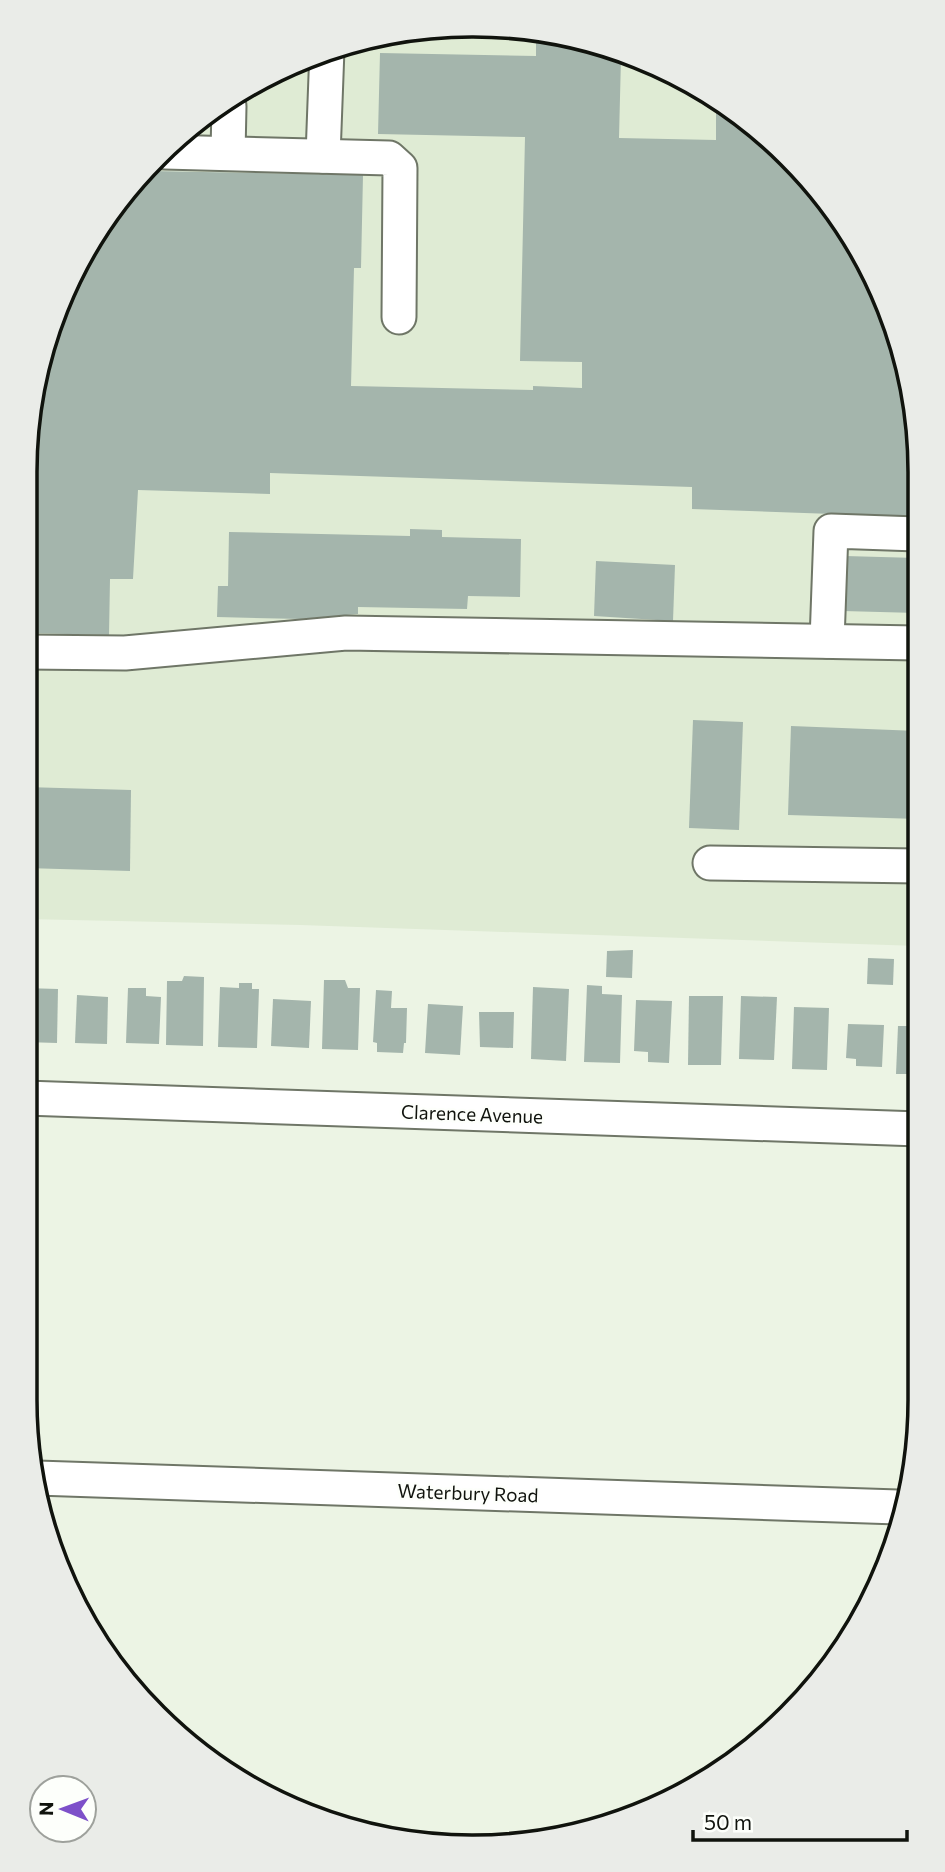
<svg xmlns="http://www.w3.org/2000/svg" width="945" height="1872" viewBox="0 0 945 1872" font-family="Commissioner,sans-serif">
<rect width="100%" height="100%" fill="#ecf4e4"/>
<polygon fill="#dfebd4" points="501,25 670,71 746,117 828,200 886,301 917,414 918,946 300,925 25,919 25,444 71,275 177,136 328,48"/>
<g fill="#a4b5ac">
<polygon points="536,35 621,57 619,138 716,140 716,99 746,117 828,200 886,301 917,414 917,517 692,509 692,487 270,473 270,494 138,490 133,579 110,579 109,635 25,633 25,444 28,433 35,433 36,406 71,275 150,171 363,175 361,268 354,268 351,386 533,390 533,386 582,388 582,362 520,361 525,137 378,134 380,53 536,56"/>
<polygon points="410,529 442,530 442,537 521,539 520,597 468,596 467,609 358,607 358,614 301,619 217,617 218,586 228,586 229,532 410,536"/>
<polygon points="845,556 917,558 917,613 843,611"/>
<polygon points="596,561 675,565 673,621 594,616"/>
<polygon points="693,720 743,722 739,830 689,828"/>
<polygon points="791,726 918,731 918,819 788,815"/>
<polygon points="25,787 131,790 130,871 25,868"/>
<polygon points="633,950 632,978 606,977 607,951"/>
<polygon points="868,958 894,959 893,985 867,984"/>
<polygon points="184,976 204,977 203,1046 166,1045 167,981 182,981"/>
<polygon points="324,980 345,980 348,988 360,988 358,1050 322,1049"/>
<polygon points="239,983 252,983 252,989 259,989 257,1048 218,1047 220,987 239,988"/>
<polygon points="587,985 602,986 602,994 622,995 620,1063 584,1062"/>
<polygon points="533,987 569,989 566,1061 531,1059"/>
<polygon points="25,988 58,989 57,1043 25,1042"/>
<polygon points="128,988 146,988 146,996 161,997 159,1044 126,1043"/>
<polygon points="376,990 392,991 391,1008 407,1008 406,1043 404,1043 403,1053 377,1052 377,1043 373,1042"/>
<polygon points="77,995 108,997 107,1044 75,1043"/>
<polygon points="689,996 723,996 721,1065 688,1065"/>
<polygon points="741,996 777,997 774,1060 739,1059"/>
<polygon points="273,999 311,1001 309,1048 271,1046"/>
<polygon points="636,1000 672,1001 669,1063 648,1062 648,1052 634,1051"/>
<polygon points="428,1004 463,1006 460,1055 425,1053"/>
<polygon points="794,1007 829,1008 827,1070 792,1069"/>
<polygon points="479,1012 514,1012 513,1048 480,1047"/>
<polygon points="848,1024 884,1025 882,1067 856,1066 856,1059 846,1058"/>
<polygon points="898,1026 918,1026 919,1074 896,1074"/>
</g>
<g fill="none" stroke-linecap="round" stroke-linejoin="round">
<g stroke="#6f7667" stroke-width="37">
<g id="minor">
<polyline points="165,152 389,158 400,168 399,317"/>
<polyline points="228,153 229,106"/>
<polyline points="323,156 327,49"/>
<polyline points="827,641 831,531 917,534"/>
<polyline points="25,652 125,653 346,633 917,643"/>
<polyline points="710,863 918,866"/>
<polyline points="25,1098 919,1129"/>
<polyline points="37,1478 898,1507"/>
</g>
</g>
<use href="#minor" stroke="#fff" stroke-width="33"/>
</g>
<g text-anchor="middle" stroke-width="5" stroke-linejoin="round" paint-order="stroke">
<g font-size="19" fill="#10130d" stroke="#fdfffb">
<text transform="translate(472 1114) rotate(2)" y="7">Clarence Avenue</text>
<text transform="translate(468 1493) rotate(2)" y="7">Waterbury Road</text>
</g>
</g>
<path d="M0 0H945V1872H0ZM472 37H473A435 435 0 0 1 908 472V1400A435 435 0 0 1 473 1835H472A435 435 0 0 1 37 1400V472A435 435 0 0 1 472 37Z" fill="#eaece8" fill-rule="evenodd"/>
<path fill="none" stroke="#10130d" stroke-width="3.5" d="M472 37H473A435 435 0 0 1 908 472V1400A435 435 0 0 1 473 1835H472A435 435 0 0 1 37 1400V472A435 435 0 0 1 472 37Z"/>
<g transform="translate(63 1809) rotate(271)"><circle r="33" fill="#fdfffb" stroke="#9ea19c" stroke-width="2"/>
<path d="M0-5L12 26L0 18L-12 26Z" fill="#7d50c9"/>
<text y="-10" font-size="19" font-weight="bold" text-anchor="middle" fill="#10130d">N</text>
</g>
<path d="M693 1830v10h214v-10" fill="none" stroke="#10130d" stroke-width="3.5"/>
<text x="704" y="1830" font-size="21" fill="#10130d" stroke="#fdfffb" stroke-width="5" paint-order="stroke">50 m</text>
</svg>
